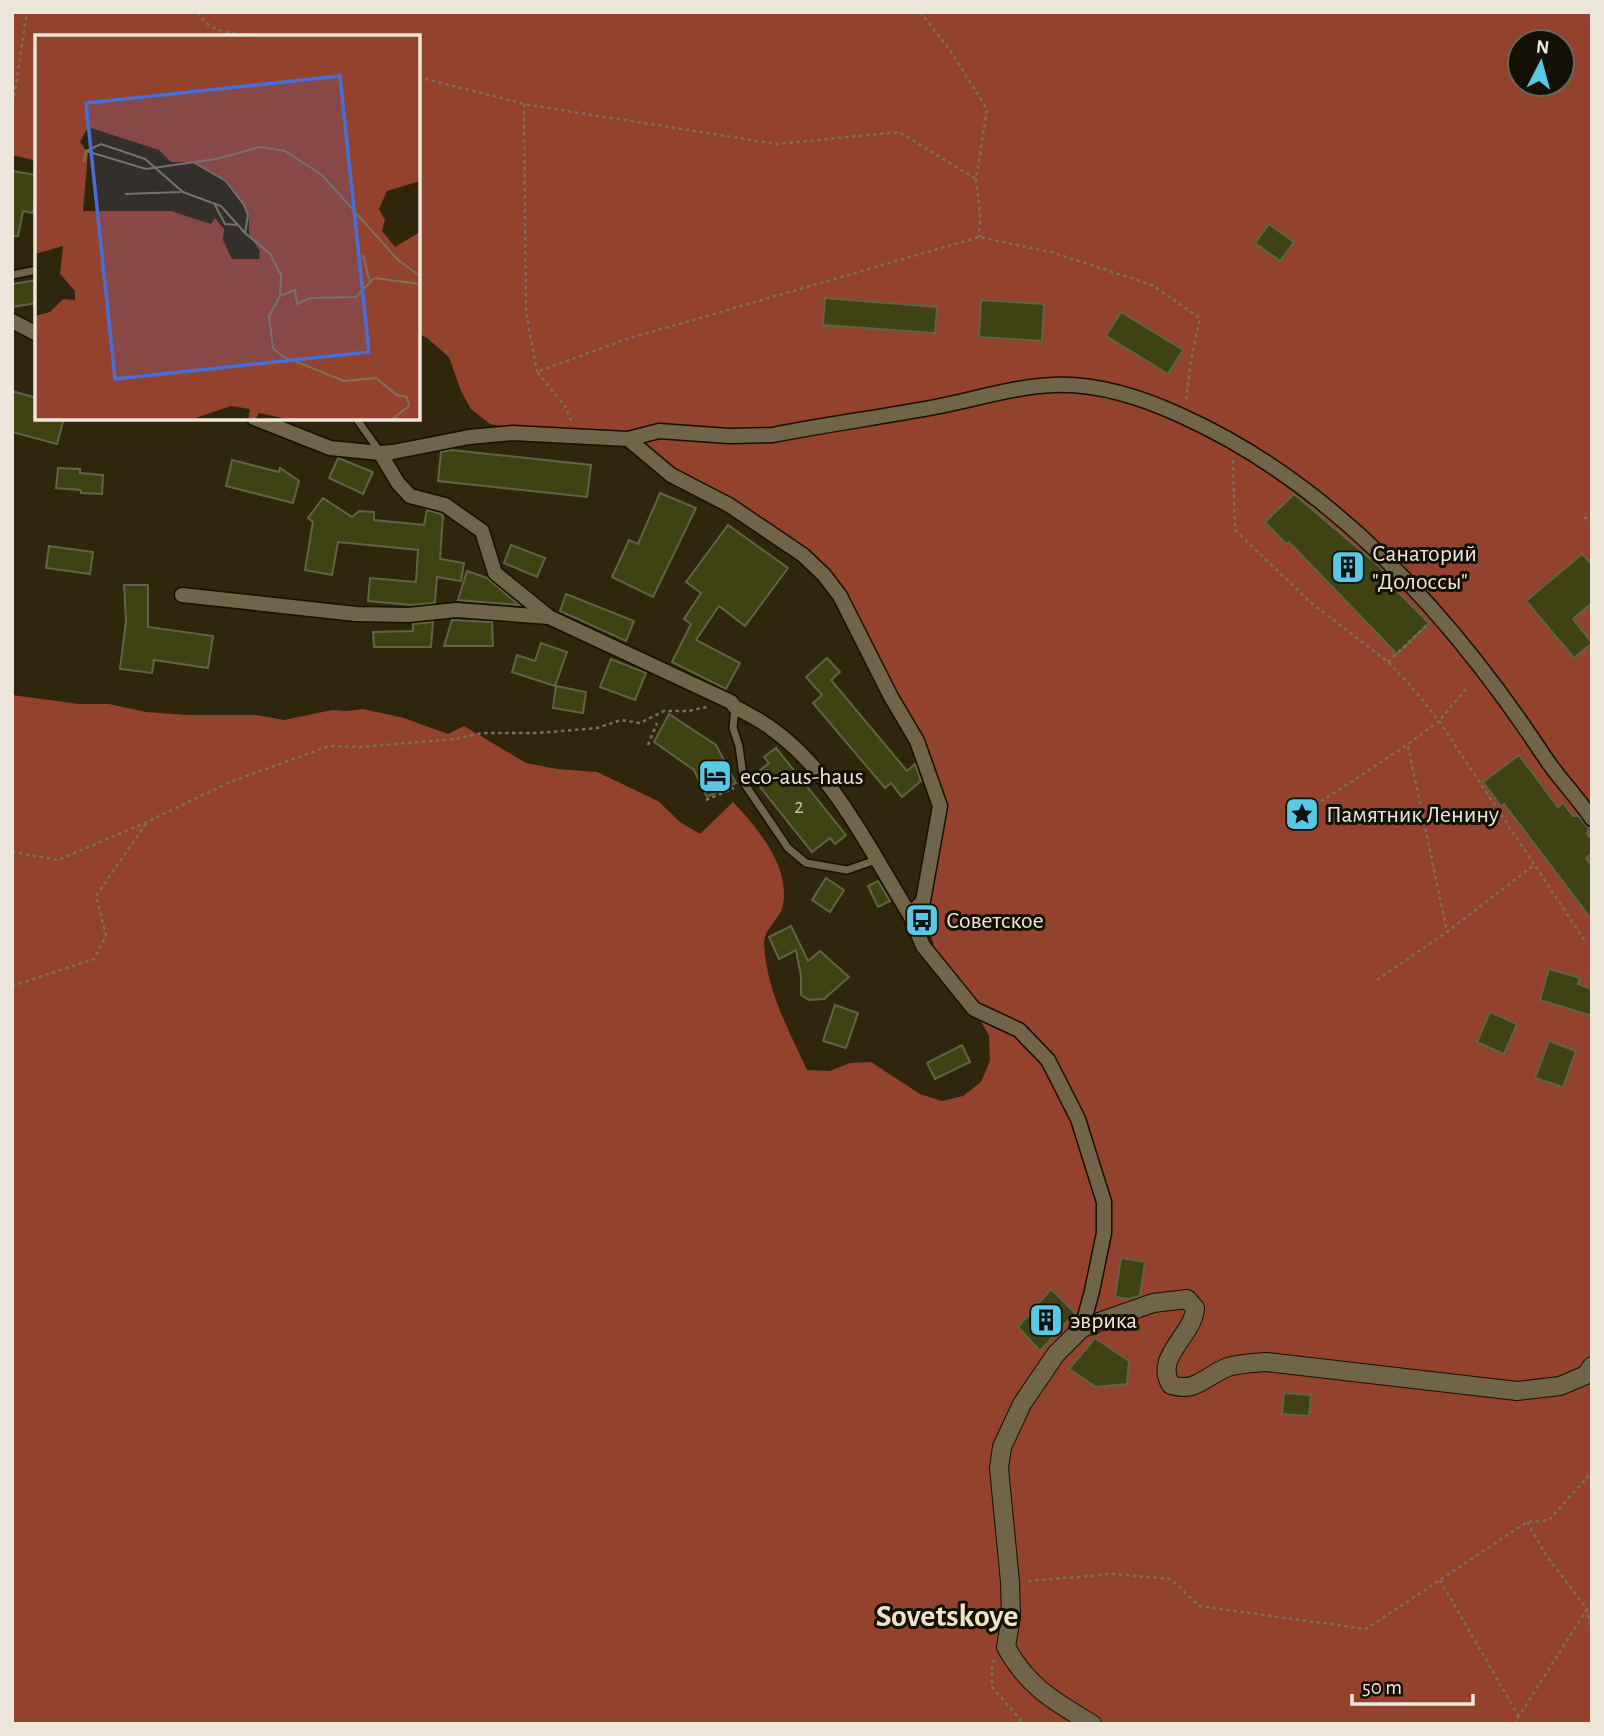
<svg xmlns="http://www.w3.org/2000/svg" width="1604" height="1736" viewBox="0 0 1604 1736" font-family="'Alegreya Sans',sans-serif">
<rect width="100%" height="100%" fill="#30260e"/>
<path fill="#92422d" fill-rule="evenodd" d="M12 12H1592V1724H12V695L79 704H109L146 712 187 715H256L284 720 332 710 347 711 363 709 404 718 448 734 464 726 526 763 557 769 597 772 658 801 680 822 700 834 733 802C758 829 790 865 783 905 781 918 764 929 764 943 766 989 788 1029 807 1070L830 1071 850 1063 871 1062 920 1094 942 1101 963 1096 981 1082 990 1061 989 1035 975 1012 943 978 928 925 943 801 929 752 921 731 908 715 835 581 675 471 634 437 515 429 490 424 471 409 461 391 449 357 427 338 418 333V37H37V161L12 155ZM1520 42H1562V84H1520Z"/>
<g fill="#3f4313" stroke="#606348" stroke-width="2">
<polygon points="12,171 37,175 37,194 33,213 23,211 18,236 12,236"/>
<polygon points="1269,224 1294,242 1280,261 1255,243"/>
<polygon points="37,280 37,303 12,307 12,284"/>
<polygon points="825,298 937,307 935,333 823,325"/>
<polygon points="981,300 1044,304 1042,341 979,337"/>
<polygon points="1121,312 1183,350 1168,374 1106,336"/>
<polygon points="12,391 37,398 37,418 64,418 57,444 12,432"/>
<polygon points="451,450 591,465 587,497 438,481 441,452"/>
<polygon points="338,458 373,472 363,494 329,478"/>
<polygon points="232,460 279,472 280,468 299,481 293,503 226,486"/>
<polygon points="58,468 80,469 80,473 103,475 102,494 81,493 81,490 56,488"/>
<polygon points="660,493 696,508 653,597 612,577 629,540 638,544"/>
<polygon points="1294,494 1380,567 1387,575 1384,578 1429,623 1397,654 1289,542 1286,544 1265,522"/>
<polygon points="323,498 352,517 359,511 374,512 374,520 424,525 427,510 441,514 443,516 440,559 464,563 461,581 437,577 435,603 412,605 368,601 370,578 416,582 418,550 338,542 332,575 305,570 313,522 308,518"/>
<polygon points="728,525 788,568 745,626 719,606 696,640 740,663 726,689 672,662 691,624 684,619 701,593 686,582"/>
<polygon points="511,545 545,558 537,577 504,563"/>
<polygon points="49,546 93,552 90,574 46,568"/>
<polygon points="1582,554 1592,565 1592,603 1573,619 1592,643 1574,658 1526,601"/>
<polygon points="467,571 487,578 519,605 458,600"/>
<polygon points="124,585 148,585 148,627 213,636 208,668 154,660 152,673 120,669 126,621"/>
<polygon points="566,594 634,621 626,641 560,611"/>
<polygon points="452,620 492,622 493,646 444,646"/>
<polygon points="433,622 431,647 374,647 373,632 413,631 413,624"/>
<polygon points="541,643 567,652 555,686 512,672 517,655 535,661"/>
<polygon points="827,658 840,672 831,680 907,771 915,764 921,781 902,797 891,783 885,788 813,703 822,695 806,677"/>
<polygon points="611,659 646,673 635,700 600,687"/>
<polygon points="556,686 586,692 583,713 553,708"/>
<polygon points="669,714 716,745 736,783 707,797 694,770 654,742"/>
<polygon points="776,748 846,835 835,844 830,838 812,852 752,777 769,763 764,757"/>
<polygon points="1519,755 1558,807 1563,803 1573,816 1578,816 1589,828 1587,834 1592,840 1592,854 1586,858 1592,867 1592,920 1504,804 1501,806 1483,782"/>
<polygon points="826,878 844,890 830,912 812,900"/>
<polygon points="878,881 890,901 878,907 868,886"/>
<polygon points="791,926 808,961 820,951 849,977 824,999 809,1000 801,995 801,976 796,950 779,959 769,937"/>
<polygon points="1549,969 1580,978 1578,984 1592,989 1592,1016 1540,1000"/>
<polygon points="835,1005 858,1013 846,1048 823,1041"/>
<polygon points="1490,1012 1517,1024 1504,1054 1477,1042"/>
<polygon points="1549,1041 1576,1051 1563,1087 1535,1078"/>
<polygon points="962,1045 970,1062 935,1079 927,1063"/>
<polygon points="1121,1258 1145,1262 1140,1296 1129,1299 1115,1297"/>
<polygon points="1051,1289 1075,1313 1040,1351 1018,1327"/>
<polygon points="1095,1338 1129,1361 1127,1384 1096,1387 1069,1369"/>
<polygon points="1284,1393 1311,1395 1309,1416 1282,1414"/>
</g>
<g fill="none" stroke-linecap="round" stroke-linejoin="round">
<g stroke="#180f00" stroke-width="10">
<g id="service">
<polyline points="12,275 37,270"/>
<polyline points="356,418 380,452"/>
<polyline points="735,707 733,728 739,746 744,783 788,848 806,863 847,870 876,860"/>
</g>
</g>
<g stroke="#180f00" stroke-width="17">
<g id="minor">
<polyline points="12,321 37,334"/>
<path d="M254 418 330 448 380 453 393 452 469 437 512 433 628 439 659 431 729 436 773 435C828 424 884 417 940 406 976 399 1017 386 1054 385 1098 383 1143 398 1182 416 1335 485 1453 618 1544 756 1558 778 1577 796 1592 819"/>
<polyline points="628,439 671,475 729,505 803,555 824,575 840,596 891,697 917,741 940,806 923,901 910,915 923,946 974,1009 1019,1030 1048,1060 1078,1119 1104,1202 1104,1233 1092,1291 1082,1328"/>
<path d="M380 453 398 483 410 496 445 505 482 531 495 573 549 617 731 702 735 707C747 714 761 720 772 729 835 774 870 851 910 915"/>
<polyline points="182,595 356,614 408,615 456,610 549,617"/>
</g>
</g>
<g stroke="#180f00" stroke-width="20">
<path id="tertiary" d="M1092 1724C1054 1701 1028 1687 1006 1647L1011 1617 1010 1582 999 1468 1002 1447 1022 1404 1056 1354 1082 1328 1153 1303 1187 1299 1195 1308C1194 1335 1153 1357 1171 1385 1196 1393 1205 1376 1228 1367 1241 1363 1253 1363 1267 1362L1517 1391 1560 1386 1586 1375 1592 1366"/>
</g>
<g stroke="#79715d" stroke-width="2.5" stroke-dasharray="3.5 3.5" stroke-linecap="butt">
<path d="M198 12C213 39 243 32 268 37"/>
<polyline points="920,12 950,50 987,109 976,179 980,214 979,237"/>
<polyline points="418,77 529,105 777,144 899,132 976,179"/>
<polyline points="524,104 526,311 537,372"/>
<polyline points="12,110 27,12"/>
<polyline points="571,421 565,406 537,372 624,340 979,237 1051,252 1152,285 1200,318 1190,366 1186,403"/>
<polyline points="1233,460 1235,530 1310,602 1388,662 1411,686 1439,721 1407,745 1305,812"/>
<polyline points="1584,518 1592,517"/>
<polyline points="1388,662 1426,626"/>
<polyline points="1466,689 1439,721 1585,941"/>
<polyline points="648,745 657,723"/>
<polyline points="1408,746 1447,932"/>
<polyline points="706,800 734,788"/>
<polyline points="12,852 58,860 147,822 230,782 329,746 360,747 456,739 483,733 538,733 597,728 621,720 640,723 664,711 688,711 707,707"/>
<polyline points="1377,980 1447,932 1534,865"/>
<polyline points="12,986 94,959 106,936 96,896 147,822"/>
<polyline points="1527,1522 1546,1555 1587,1609 1592,1633"/>
<polyline points="1440,1580 1519,1717"/>
<polyline points="1028,1581 1112,1574 1171,1579 1199,1606 1366,1629 1527,1522 1549,1520 1592,1472"/>
<polyline points="995,1660 992,1663 992,1687 1024,1724"/>
<polyline points="1514,1724 1587,1609 1592,1606"/>
</g>
<use href="#service" stroke="#70654a" stroke-width="7"/>
<use href="#minor" stroke="#70654a" stroke-width="14"/>
<use href="#tertiary" stroke="#70654a" stroke-width="18"/>
</g>
<defs>
<g id="building-square" transform="scale(1.75)"><rect x="-9" y="-9" width="18" height="18" rx="4" fill="#59c8e5" stroke="#141006"/><path d="M-4-6H4V6H1V3H-1V6H-4ZM-2.5-4.3h1.7v1.8h-1.7ZM.8-4.3h1.7v1.8H.8ZM-2.5-1h1.7V.8h-1.7ZM.8-1h1.7V.8H.8Z" fill="#111"/></g>
<g id="hotel-square" transform="scale(1.75)"><rect x="-9" y="-9" width="18" height="18" rx="4" fill="#59c8e5" stroke="#141006"/><path d="M-6-4.5h1.5V1H6V5H4.5V3h-9V5H-6ZM-4 0a1.8 1.8 0 1 1 3.6 0ZM.5 0V-2.5h3Q6-2.5 6 0Z" fill="#111"/></g>
<g id="sight-square" transform="scale(1.75)"><rect x="-9" y="-9" width="18" height="18" rx="4" fill="#59c8e5" stroke="#141006"/><path d="M0-6L1.8-2.2L6-1.7L2.9 1.2L3.7 5.4L0 3.3L-3.7 5.4L-2.9 1.2L-6-1.7L-1.8-2.2Z" fill="#111"/></g>
<g id="bus-square" transform="scale(1.75)"><rect x="-9" y="-9" width="18" height="18" rx="4" fill="#59c8e5" stroke="#141006"/><path d="M-5-6H5V4H4V6H2V4H-2V6H-4V4H-5ZM-3.5-4V0h7V-4ZM-3.5 1.2v1.5H-2V1.2ZM2 1.2v1.5H3.5V1.2Z" fill="#111"/></g>
</defs>
<g fill-rule="evenodd">
<use href="#building-square" x="1348" y="567"/>
<use href="#hotel-square" x="715" y="776"/>
<use href="#sight-square" x="1302" y="814"/>
<use href="#bus-square" x="922" y="920"/>
<use href="#building-square" x="1046" y="1320"/>
</g>
<g text-anchor="middle" stroke-width="6" stroke-linejoin="round" paint-order="stroke">
<g font-size="21" fill="#c2bea8">
<text x="799" y="813">2</text>
</g>
<g font-size="24" fill="#eee7d9" stroke="#141006" text-anchor="start">
<text x="1372" y="561">Санаторий<tspan x="1372" dy="28">"Долоссы"</tspan></text>
<text x="740" y="784">eco-aus-haus</text>
<text x="1326" y="822">Памятник Ленину</text>
<text x="946" y="928">Советское</text>
<text x="1070" y="1328">эврика</text>
</g>
<g font-size="32" font-weight="bold" fill="#efe3c5" stroke="#141006">
<text x="947" y="1626">Sovetskoye</text>
</g>
</g>
<g transform="translate(35 35)">
<rect width="385" height="385" fill="#30260e"/>
<path d="M0 0H385V146L352 156 344 174 350 185 347 196 360 212 385 197V385H257L224 378 220 385H213L215 374 196 371 155 385H0V281L15 277 28 264 40 265V256L25 239 28 211 0 219ZM53 92 124 115 136 127H159L193 146 214 180V199L225 216 224 224H197L188 205 189 194 180 183 176 189 136 176H48L53 118 45 107Z" fill="#92422d" fill-rule="evenodd"/>
<path fill="none" stroke="#7c735f" stroke-width="2" d="M51 116 111 134 181 124 225 112 250 116 287 140 363 225 385 241M49 127 51 116 66 109 110 124 148 157 186 171 210 198M158 127 191 146 209 170 213 180 210 198 235 219 246 240 245 261M90 159 146 157M179 168 190 189 204 190M328 220 335 247M356 385 374 371 372 362 362 360 341 343 309 346 247 321 238 313 234 281 245 261 260 255 262 269 275 263 321 262 339 243 385 249"/>
<path fill="#476dd8" fill-opacity="0.15" stroke="#476dd8" stroke-width="3.5" d="M305 41 334 317 80 344 51 68Z"/>
<rect width="385" height="385" fill="none" stroke="#eee7d9" stroke-width="3.5"/>
</g>
<rect width="1604" height="1736" fill="none" stroke="#eee7d9" stroke-width="28"/>
<g transform="translate(1541 63) rotate(6)"><circle r="33" fill="#141006" stroke="#6b665a" stroke-width="2"/>
<path d="M0-5L12 26L0 18L-12 26Z" fill="#59c8e5"/>
<text y="-10" font-size="19" font-weight="bold" text-anchor="middle" fill="#eee7d9">N</text>
</g>
<path d="M1352 1694v10h121v-10" fill="none" stroke="#eee7d9" stroke-width="3.5"/>
<text x="1362" y="1694" font-size="21" fill="#eee7d9" stroke="#141006" stroke-width="5" paint-order="stroke">50 m</text>
</svg>
